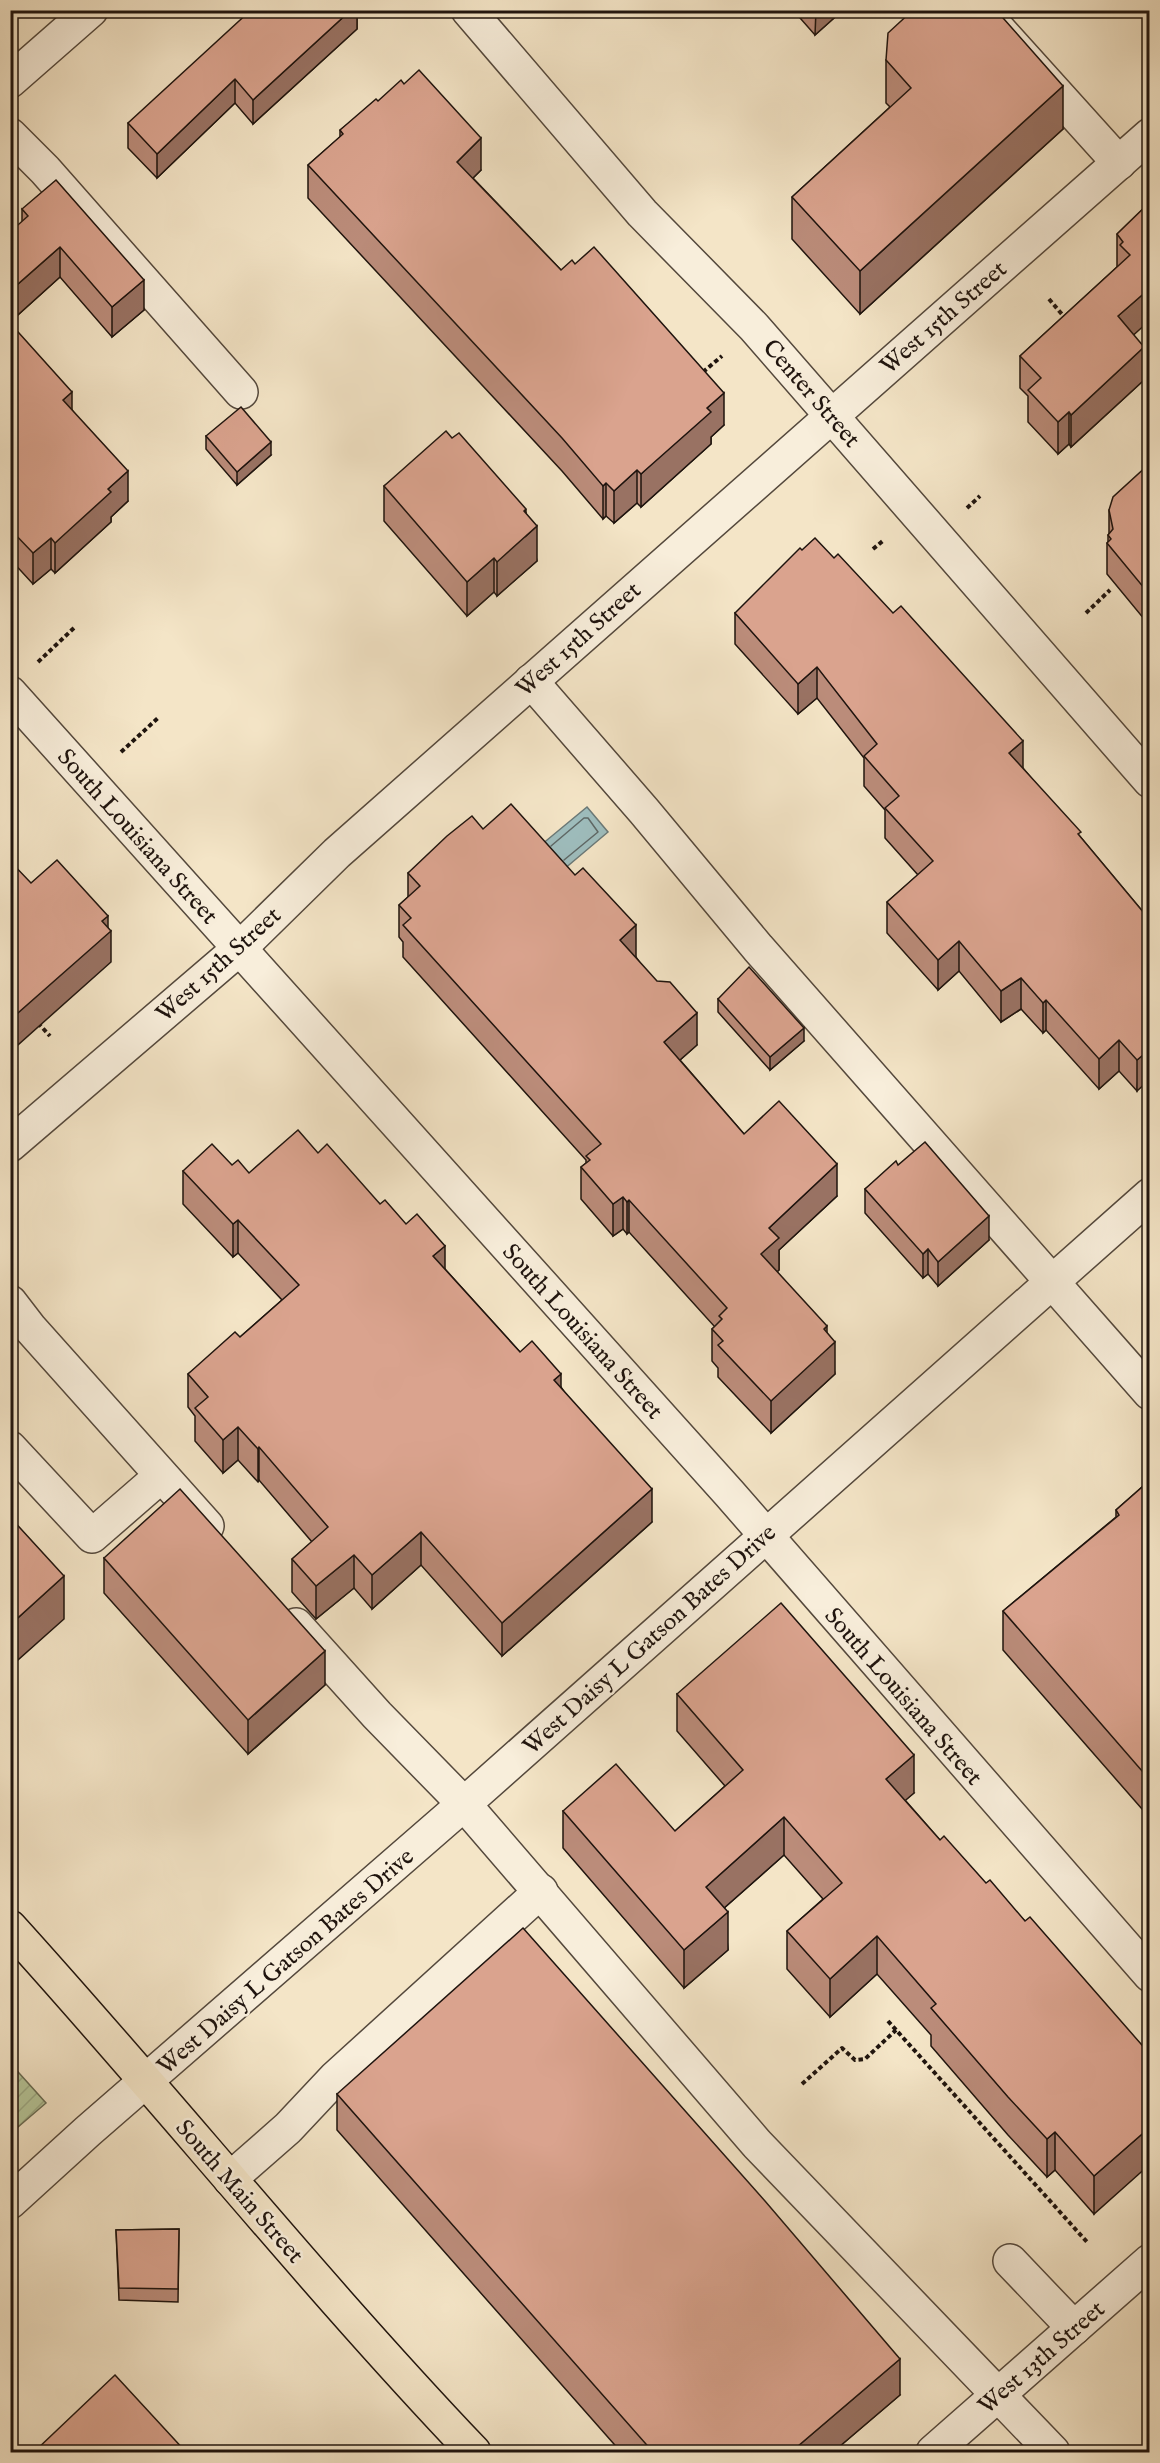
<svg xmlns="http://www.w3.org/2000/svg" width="1160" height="2463" viewBox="0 0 1160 2463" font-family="'IM FELL English',serif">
<defs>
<pattern id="garden-furrows" width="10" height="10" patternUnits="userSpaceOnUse" patternTransform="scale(1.5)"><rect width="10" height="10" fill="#b6c699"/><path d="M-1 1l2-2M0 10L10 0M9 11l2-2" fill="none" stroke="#9ca983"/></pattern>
</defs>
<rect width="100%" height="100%" fill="#f4e5c7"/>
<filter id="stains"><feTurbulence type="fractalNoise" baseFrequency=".00333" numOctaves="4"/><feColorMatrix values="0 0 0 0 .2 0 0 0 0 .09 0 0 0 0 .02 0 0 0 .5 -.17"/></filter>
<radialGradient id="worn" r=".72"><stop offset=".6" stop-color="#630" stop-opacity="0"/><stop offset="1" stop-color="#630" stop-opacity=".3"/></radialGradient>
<polygon fill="url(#garden-furrows)" stroke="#6a6d54" stroke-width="1.5" points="10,2063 46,2103 11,2133 10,2133"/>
<polygon fill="#9ebdbd" stroke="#6b7977" stroke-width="1.5" points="587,807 608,832 563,870 541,845"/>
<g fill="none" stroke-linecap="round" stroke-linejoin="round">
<polyline stroke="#5e6866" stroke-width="1.5" points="551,846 584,818 588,818 598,832 564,860"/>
<g stroke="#54483c" stroke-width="36">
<g id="minor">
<polyline points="468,10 642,213 754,327 1150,781"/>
<polyline points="981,10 1119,163"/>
<polyline points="10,81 91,10"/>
<polyline points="10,135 45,170 241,392"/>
<polyline points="531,681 644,811 758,948 1150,1393"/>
<polyline points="10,693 729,1493 1150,1975"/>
<polyline points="10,1145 240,948 337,853 1150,135"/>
<polyline points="10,1302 30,1328 207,1526"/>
<polyline points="10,1448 92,1536 161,1476"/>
<polyline points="296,1625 377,1715 464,1804 757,2144 1053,2452"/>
<polyline points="230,2179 288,2128 335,2078 541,1891"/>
<polyline points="10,2202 88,2131 464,1804 1150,1195"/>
<polyline points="1010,2261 1074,2328"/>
<polyline points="933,2452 1150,2261"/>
</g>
</g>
<g stroke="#1f140e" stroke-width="36">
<path id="major" d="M10 1927C167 2100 313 2283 474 2452"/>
</g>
<g stroke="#1f140e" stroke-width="4" stroke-dasharray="4.5 3" stroke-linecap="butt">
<polyline points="1049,299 1066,319"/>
<polyline points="703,372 722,356"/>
<polyline points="967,508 980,496"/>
<polyline points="873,549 884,540"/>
<polyline points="1086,613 1110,590"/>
<polyline points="38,662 76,626"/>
<polyline points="121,752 158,718"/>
<polyline points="38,1023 50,1036"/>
<polyline points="888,2021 1087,2242"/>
<polyline points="802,2084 842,2048 855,2060 865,2059 896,2030"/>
</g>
<use href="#minor" stroke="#f8eedb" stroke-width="33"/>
<use href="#major" stroke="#f4e5c7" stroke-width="33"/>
</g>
<g fill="#bb8c7a" stroke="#1f140e" stroke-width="1.5">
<polygon points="357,10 357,29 253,124 235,103 157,178 128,148 128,123"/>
<polygon points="793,10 843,10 815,35"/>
<polygon points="886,60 1063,129 860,314 792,239 792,197 890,107 886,103"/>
<polygon points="378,101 481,170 473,178 561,270 724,425 711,437 711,444 641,507 637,503 614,523 606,516 603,519 562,471 308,198 308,165 340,137 340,130"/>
<polygon points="1149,203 1134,335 1144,380 1071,447 1069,444 1058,454 1028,422 1028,396 1020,388 1020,356 1117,267 1117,234"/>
<polygon points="22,209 144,310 112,337 60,277 10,322 10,232 22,222"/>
<polygon points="10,323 72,410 128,501 111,517 111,522 55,573 51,569 33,584 10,559"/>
<polygon points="206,436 271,455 237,485 206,449"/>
<polygon points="452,438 526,513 537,561 497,596 494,592 467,616 384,521 384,486"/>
<polygon points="1149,467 1149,625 1107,574 1107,543 1108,542 1108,535 1109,534 1109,510"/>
<polygon points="735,613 1023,768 1149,919 1137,1091 1119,1071 1099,1089 1046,1030 1043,1033 1021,1009 1001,1022 959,971 938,990 887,933 887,902 918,875 885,838 885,810 864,786 864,758 817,698 798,714 735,644"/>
<polygon points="483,829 636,957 697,1045 680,1060 744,1134 837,1196 779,1250 779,1270 777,1272 827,1333 835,1374 771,1433 718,1377 718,1368 712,1361 712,1329 715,1327 629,1232 627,1234 623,1229 613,1236 581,1199 581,1167 586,1163 586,1160 403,957 403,942 399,937 399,905 408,897 408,873"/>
<polygon points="718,999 804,1041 770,1070 718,1012"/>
<polygon points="318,1153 380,1204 445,1269 520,1352 561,1387 652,1522 502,1656 421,1565 372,1609 354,1588 316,1619 292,1592 292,1559 312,1542 259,1480 258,1482 238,1460 223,1473 195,1441 195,1416 188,1407 188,1374 240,1337 282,1300 238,1253 233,1257 183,1204 183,1171 232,1165 249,1173"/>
<polygon points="898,1165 989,1240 938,1286 928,1274 923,1278 865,1213 865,1189"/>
<polygon points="1149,1481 1149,1817 1003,1650 1003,1611 1116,1517 1116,1510"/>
<polygon points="104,1558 325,1685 248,1754 104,1593"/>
<polygon points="677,1694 914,1793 905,1800 940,1840 1025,1921 1148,2052 1094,2214 1055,2170 1047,2177 1008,2135 931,2046 931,2035 877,1974 830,2017 787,1969 787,1931 823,1899 784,1855 724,1908 728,1950 684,1988 563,1848 563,1811 675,1831 725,1786 677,1731"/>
<polygon points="337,2094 900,2395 833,2452 621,2452 337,2130"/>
<polygon points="179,2229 178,2302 119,2300 116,2230"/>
</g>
<g fill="#997263" stroke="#1f140e" stroke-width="1.5">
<polygon points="351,10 357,10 357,29 253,124 253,100"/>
<polygon points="816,10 843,10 815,35"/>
<polygon points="235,79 235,103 157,178 157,154"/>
<polygon points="1063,86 1063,129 860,314 860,271"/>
<polygon points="481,138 481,170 457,194 457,162"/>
<polygon points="60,247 60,277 10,322 10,291"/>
<polygon points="144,280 144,310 112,337 112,307"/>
<polygon points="1149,289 1149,321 1118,349 1118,316"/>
<polygon points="1144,347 1144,380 1071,447 1071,415"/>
<polygon points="72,392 72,423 63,400"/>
<polygon points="724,393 724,425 711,437 711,444 641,507 641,474 707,408"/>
<polygon points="1069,412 1069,444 1058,454 1058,422"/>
<polygon points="271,442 271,455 237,485 237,472"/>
<polygon points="637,470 637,503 614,523 614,491"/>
<polygon points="128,471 128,501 111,517 111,522 55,573 55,543 108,489"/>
<polygon points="606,483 606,516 603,519 603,486"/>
<polygon points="526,509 526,536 537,526 537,561 497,596 497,562"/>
<polygon points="51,538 51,569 33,584 33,553"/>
<polygon points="494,558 494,592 467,616 467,582"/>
<polygon points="817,667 817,698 798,714 798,684"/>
<polygon points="1023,741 1023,771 1009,753"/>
<polygon points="108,916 108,933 111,931 111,962 10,1052 10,1020 102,921"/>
<polygon points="636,925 636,957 620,972 620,940"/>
<polygon points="959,941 959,971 938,990 938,960"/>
<polygon points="1021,978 1021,1009 1001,1022 1001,991"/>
<polygon points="1046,1000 1046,1030 1043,1033 1043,1003"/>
<polygon points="697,1013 697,1045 664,1074 664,1042"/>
<polygon points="804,1028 804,1041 770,1070 770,1057"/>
<polygon points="1119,1040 1119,1071 1099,1089 1099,1059"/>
<polygon points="1149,1050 1149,1080 1137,1091 1137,1060"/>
<polygon points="837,1164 837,1196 779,1250 779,1270 761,1286 761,1254 769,1228"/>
<polygon points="623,1197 623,1229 613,1236 613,1204"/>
<polygon points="629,1200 629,1232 627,1234 627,1202"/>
<polygon points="989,1216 989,1240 938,1286 938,1262"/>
<polygon points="238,1220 238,1253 233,1257 233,1224"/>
<polygon points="445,1246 445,1279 433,1256"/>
<polygon points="928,1249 928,1274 923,1278 923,1254"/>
<polygon points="827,1326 827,1349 835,1342 835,1374 771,1433 771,1401 824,1329"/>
<polygon points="561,1374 561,1407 554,1380"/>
<polygon points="238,1427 238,1460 223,1473 223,1440"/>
<polygon points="259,1447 259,1480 258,1482 258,1449"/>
<polygon points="652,1489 652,1522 502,1656 502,1623"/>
<polygon points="421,1532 421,1565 372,1609 372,1575"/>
<polygon points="354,1555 354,1588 316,1619 316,1586"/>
<polygon points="64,1576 64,1619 10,1667 10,1625"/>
<polygon points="325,1651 325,1685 248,1754 248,1720"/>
<polygon points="914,1755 914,1793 886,1817 886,1779"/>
<polygon points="784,1817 784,1855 706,1924 706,1887"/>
<polygon points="728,1912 728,1950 684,1988 684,1950"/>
<polygon points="877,1936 877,1974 830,2017 830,1979"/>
<polygon points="1149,2128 1149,2165 1094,2214 1094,2176"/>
<polygon points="1055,2132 1055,2170 1047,2177 1047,2139"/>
<polygon points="900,2359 900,2395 833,2452 791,2452"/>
</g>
<g fill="#daa38e" stroke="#1f140e" stroke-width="1.5">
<polygon points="251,10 351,10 253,100 235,79 157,154 128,123"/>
<polygon points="913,10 996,10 1063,86 860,271 792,197 911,88 886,60 888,33"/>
<polygon points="419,70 481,138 457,162 561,270 572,260 575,264 594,247 724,393 707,408 711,412 641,474 637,470 614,491 606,483 603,486 562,438 308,165 343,134 340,130 376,99 378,101 401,80 404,84"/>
<polygon points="56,180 144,280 112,307 60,247 10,291 10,232 28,216 22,209"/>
<polygon points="1149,203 1149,289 1118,316 1144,347 1071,415 1069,412 1058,422 1028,390 1041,378 1020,356 1130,255 1120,245 1123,242 1117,234"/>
<polygon points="10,323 72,392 63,400 128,471 108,489 111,492 55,543 51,538 33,553 10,529"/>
<polygon points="241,407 271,442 237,472 206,436"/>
<polygon points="446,431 452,438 459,433 526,509 524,511 537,526 497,562 494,558 467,582 384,486"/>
<polygon points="1148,465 1149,467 1149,594 1107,543 1111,539 1108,535 1113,529 1109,510 1113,497"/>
<polygon points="815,538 834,558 838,554 893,613 901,606 1023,741 1009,753 1081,832 1078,834 1149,919 1149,1050 1137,1060 1119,1040 1099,1059 1046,1000 1043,1003 1021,978 1001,991 959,941 938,960 887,902 933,861 885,808 899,796 864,756 877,744 817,667 798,684 735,613 800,548 802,550"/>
<polygon points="511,804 575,875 583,868 636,925 620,940 657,981 670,982 697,1013 664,1042 744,1134 779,1101 837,1164 769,1228 779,1238 761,1254 827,1326 824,1329 835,1342 771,1401 718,1345 723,1341 712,1329 722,1319 719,1316 727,1308 629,1200 627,1202 623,1197 613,1204 581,1167 590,1160 586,1156 601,1144 403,925 411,918 399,905 420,886 408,873 447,836 472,816 483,829"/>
<polygon points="57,860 108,916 102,921 111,931 10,1020 10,861 31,883"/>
<polygon points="749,967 804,1028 770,1057 718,999"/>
<polygon points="298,1130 318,1153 327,1144 380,1204 385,1200 406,1224 417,1214 445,1246 433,1256 520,1352 532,1341 561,1374 554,1380 652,1489 502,1623 421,1532 372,1575 354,1555 316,1586 292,1559 328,1527 259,1447 258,1449 238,1427 223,1440 195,1408 208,1397 188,1374 235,1332 240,1337 299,1285 238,1220 233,1224 183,1171 212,1144 232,1165 238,1160 249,1173"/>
<polygon points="925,1142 989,1216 938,1262 928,1249 923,1254 865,1189 896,1161 898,1165"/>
<polygon points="1149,1481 1149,1779 1003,1611 1119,1515 1116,1510"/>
<polygon points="180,1489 325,1651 248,1720 104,1558"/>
<polygon points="10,1517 64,1576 10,1625"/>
<polygon points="781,1603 914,1755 886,1779 940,1840 944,1836 986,1883 990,1880 1025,1921 1030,1917 1148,2052 1145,2054 1149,2060 1149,2128 1094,2176 1055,2132 1047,2139 1008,2097 931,2008 936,2004 877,1936 830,1979 787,1931 842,1883 784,1817 706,1887 728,1912 684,1950 563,1811 616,1764 675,1831 743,1770 677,1694"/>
<polygon points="523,1928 765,2201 900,2359 791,2452 653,2452 337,2094"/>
<polygon points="179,2229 178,2289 119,2288 116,2230"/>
<polygon points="115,2375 186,2452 34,2452"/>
</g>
<g text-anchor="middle" stroke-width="5" stroke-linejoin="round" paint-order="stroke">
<g font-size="24" fill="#1f140e" stroke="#f8eedb">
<text transform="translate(943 317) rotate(-41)" y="8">West 15th Street</text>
<text transform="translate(812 393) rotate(49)" y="8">Center Street</text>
<text transform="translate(578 639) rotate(-42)" y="8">West 15th Street</text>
<text transform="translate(138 836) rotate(48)" y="8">South Louisiana Street</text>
<text transform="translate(218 964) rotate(-42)" y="8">West 15th Street</text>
<text transform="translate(583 1331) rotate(48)" y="8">South Louisiana Street</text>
<text transform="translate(649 1639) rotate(-42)" y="8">West Daisy L Gatson Bates Drive</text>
<text transform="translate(904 1696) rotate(49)" y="8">South Louisiana Street</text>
<text transform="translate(285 1961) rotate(-41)" y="8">West Daisy L Gatson Bates Drive</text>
<text transform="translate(240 2191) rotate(49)" y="8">South Main Street</text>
<text transform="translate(1041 2357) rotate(-41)" y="8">West 13th Street</text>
</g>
</g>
<rect width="1160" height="2463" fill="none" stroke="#f4e5c7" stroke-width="36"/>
<rect x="12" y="12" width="1136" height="2439" fill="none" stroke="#1f140e" stroke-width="3"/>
<rect x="18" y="18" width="1124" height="2427" fill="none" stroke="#1f140e" stroke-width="1.5"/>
<rect width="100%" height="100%" filter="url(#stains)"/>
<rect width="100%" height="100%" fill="url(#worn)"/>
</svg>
